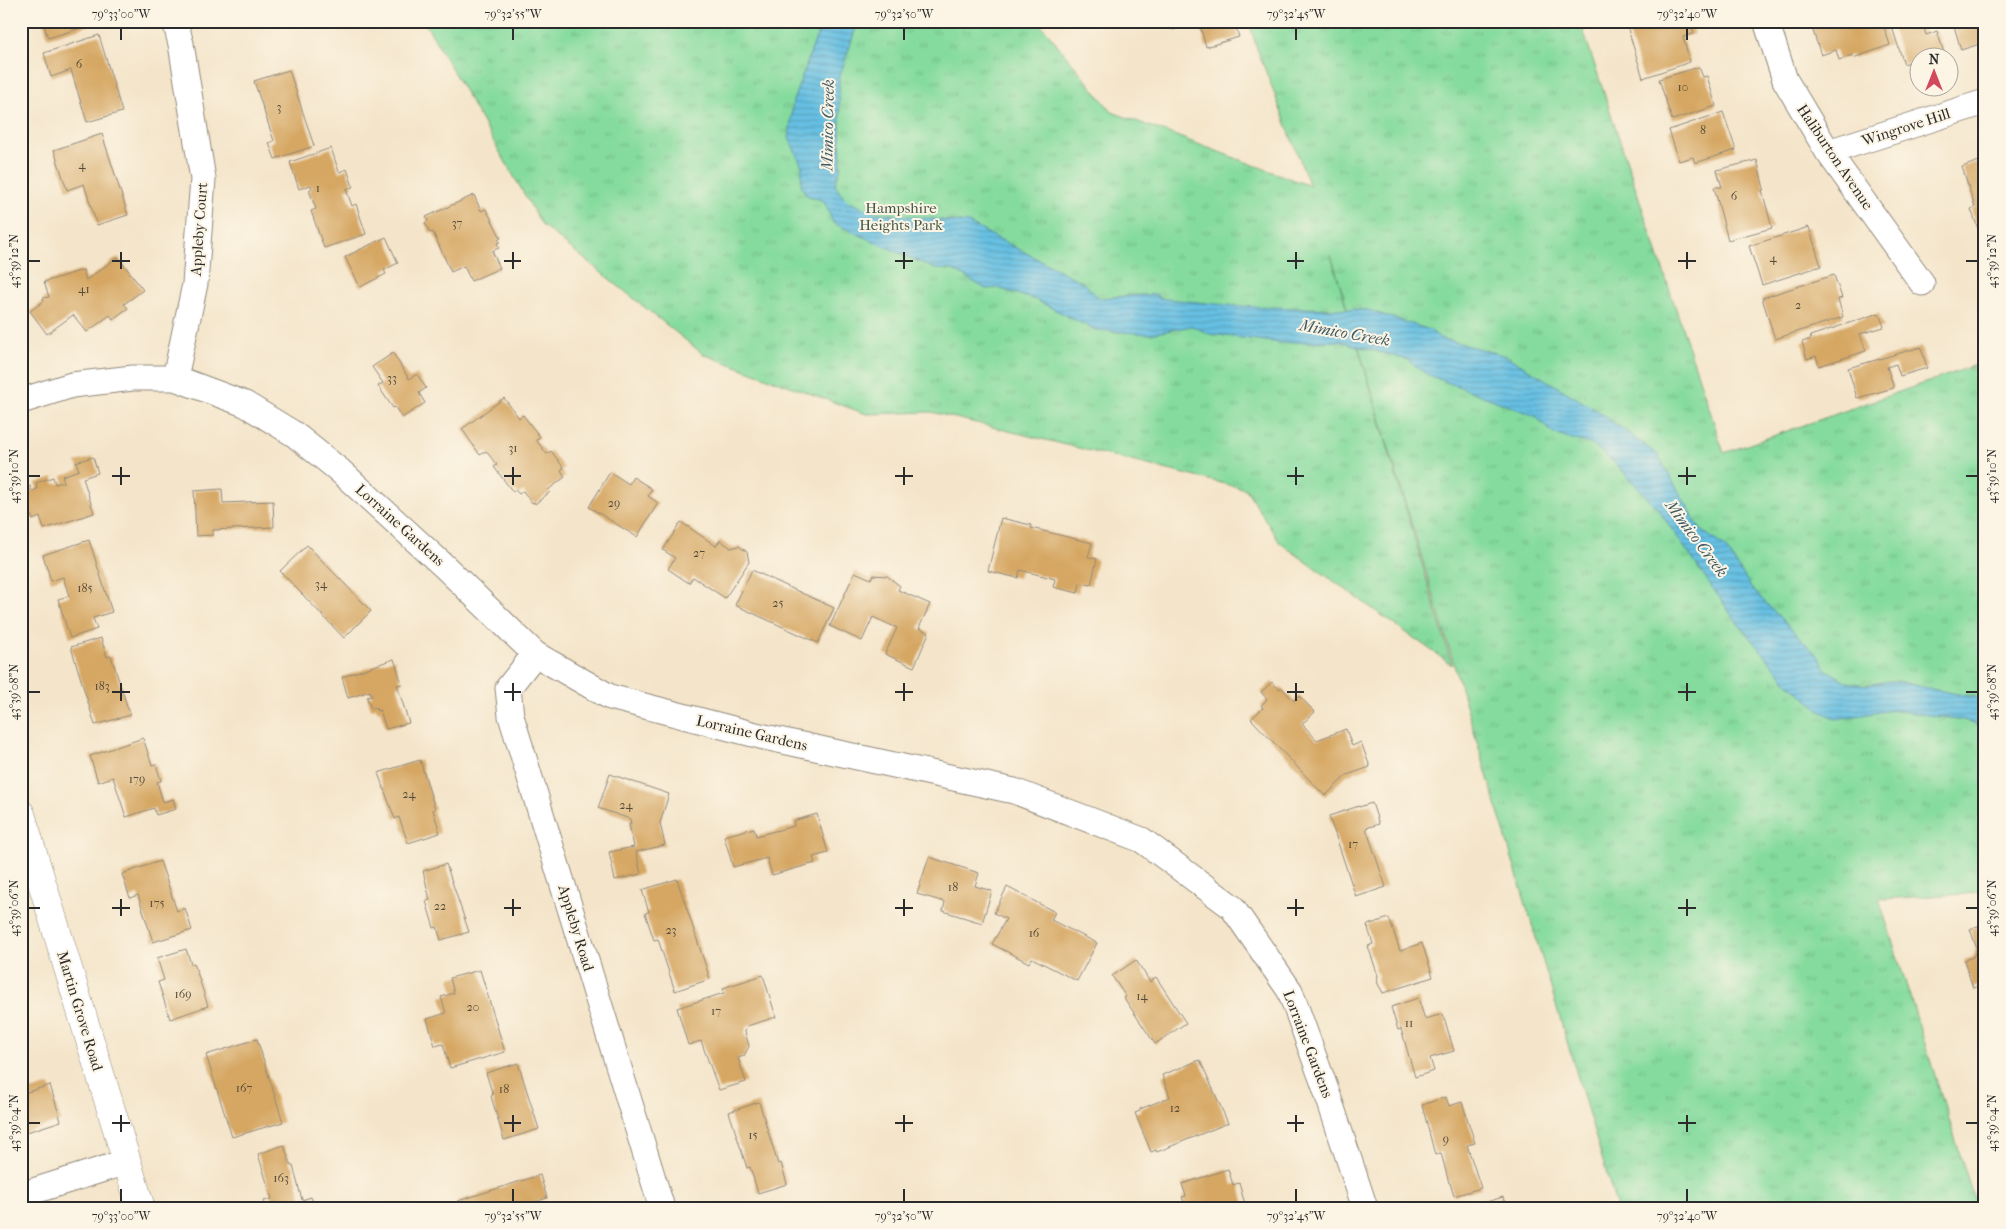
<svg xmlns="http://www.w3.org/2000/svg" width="2006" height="1229" viewBox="0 0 2006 1229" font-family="'IM FELL French Canon',serif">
<defs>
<pattern id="park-tufts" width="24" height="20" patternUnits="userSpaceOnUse" patternTransform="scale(1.25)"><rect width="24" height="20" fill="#85db9e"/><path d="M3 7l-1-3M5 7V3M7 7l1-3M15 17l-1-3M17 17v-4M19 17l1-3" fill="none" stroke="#73bc88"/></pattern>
<pattern id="water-rules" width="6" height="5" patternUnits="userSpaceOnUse" patternTransform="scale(1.25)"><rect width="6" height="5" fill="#66c0e3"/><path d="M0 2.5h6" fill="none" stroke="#549cb8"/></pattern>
</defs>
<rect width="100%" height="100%" fill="#fcf5e5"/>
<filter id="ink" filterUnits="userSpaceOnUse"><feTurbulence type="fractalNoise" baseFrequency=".02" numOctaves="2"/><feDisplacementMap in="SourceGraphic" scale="10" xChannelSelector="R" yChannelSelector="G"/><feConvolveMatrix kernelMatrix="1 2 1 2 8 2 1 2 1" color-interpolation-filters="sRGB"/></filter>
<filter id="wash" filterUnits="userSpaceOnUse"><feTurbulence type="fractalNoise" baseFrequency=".0096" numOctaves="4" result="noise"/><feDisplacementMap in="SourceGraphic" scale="20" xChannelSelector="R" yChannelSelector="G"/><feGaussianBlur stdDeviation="1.12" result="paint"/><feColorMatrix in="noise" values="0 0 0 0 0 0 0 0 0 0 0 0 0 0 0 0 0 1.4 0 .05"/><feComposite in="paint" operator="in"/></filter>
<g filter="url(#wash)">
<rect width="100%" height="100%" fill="#f4e5ca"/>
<polygon fill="url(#park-tufts)" stroke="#588364" points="424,21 1038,21 1112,112 1310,186 1256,46 1249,21 1580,21 1724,453 1985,362 1985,891 1965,894 1879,899 1977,1208 1617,1208 1331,255 1452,665 1280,543 1246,489 931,412 866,414 703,354 542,225"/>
<polygon fill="url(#water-rules)" stroke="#487687" points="822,21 858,21 839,79 841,167 835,184 840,193 849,202 873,212 968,223 1082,282 1099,298 1156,294 1158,298 1236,306 1368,310 1430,330 1440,338 1506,356 1598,411 1658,455 1700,529 1725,547 1753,590 1819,657 1825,669 1847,682 1866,685 1889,681 1901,682 1936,690 1985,699 1985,729 1964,720 1893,710 1836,719 1822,712 1788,683 1735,620 1657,508 1617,465 1593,445 1552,433 1535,416 1426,374 1408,360 1339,341 1281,343 1210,334 1192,326 1150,334 1095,330 1036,300 998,288 986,289 953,270 935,269 833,223 824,201 806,195 801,185 802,166 789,138 793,101"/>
<g id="blocks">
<g fill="#d6a764">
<polygon points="43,21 86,21 87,26 48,38"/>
<polygon points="1171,21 1234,21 1239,37 1206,47 1199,22 1173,30"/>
<polygon points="1655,21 1690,21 1694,34 1683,37 1690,62 1643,78 1628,29"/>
<polygon points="1833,21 1852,21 1853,25 1866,21 1882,21 1890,45 1853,58 1852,55 1839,60 1836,50 1821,55 1812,28"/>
<polygon points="1890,21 1922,21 1926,35 1937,31 1945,56 1918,58 1918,59 1904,64"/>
<polygon points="1964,21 1985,21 1985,39 1982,39 1983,43 1961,50 1954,26 1964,23"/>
<polygon points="99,35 122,112 87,122 71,70 51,77 44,53"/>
<polygon points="1699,67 1703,77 1707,76 1716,106 1672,120 1659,79"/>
<polygon points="289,70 314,146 275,159 269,143 274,141 254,81"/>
<polygon points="1723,112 1736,150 1695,163 1693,157 1679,161 1669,130"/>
<polygon points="102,134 128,215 97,225 84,184 67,190 54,150"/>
<polygon points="331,148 339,172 347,169 353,187 346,189 352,206 356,204 366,234 324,248 311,211 316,209 309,190 312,188 311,185 299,189 290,162"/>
<polygon points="1985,159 1985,235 1981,237 1971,209 1975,207 1962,167"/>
<polygon points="1757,160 1764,189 1762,190 1772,228 1728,240 1714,187 1722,187 1717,170"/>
<polygon points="474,195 481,211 486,209 501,238 498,239 500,242 497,243 499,248 492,251 500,268 471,281 464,266 451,272 433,232 430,233 425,223 428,221 426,217"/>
<polygon points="1809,227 1821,266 1762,285 1749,246"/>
<polygon points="386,237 398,263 384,270 386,274 360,287 345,257"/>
<polygon points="118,257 143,290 124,304 128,308 113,319 110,315 87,332 73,315 47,334 30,311 44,301 43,298 49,297 44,282 83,270 86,280"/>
<polygon points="1834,275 1842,298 1838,299 1843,317 1775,339 1762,298"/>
<polygon points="1879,313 1884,327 1860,334 1866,351 1819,366 1816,356 1807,359 1802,342 1811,339 1810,336"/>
<polygon points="1921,347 1927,368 1900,376 1896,364 1887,367 1894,388 1857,398 1848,368"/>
<polygon points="393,353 409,379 417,374 426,388 419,393 425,403 402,418 395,407 393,408 378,386 383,383 372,367"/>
<polygon points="504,398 519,418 523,415 540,437 536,440 547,454 551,451 564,468 561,470 565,477 548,490 550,492 535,504 534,502 532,503 523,491 519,494 515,490 513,492 494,467 497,465 486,451 480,455 462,429"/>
<polygon points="93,457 98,473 83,478 94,513 44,529 40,517 33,520 30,512 26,513 21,510 21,482 31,487 30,489 33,491 37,489 36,483 53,477 55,484 64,482 62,476 79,470 76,462"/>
<polygon points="610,472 629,484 633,477 652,489 648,496 658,503 637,537 589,507"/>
<polygon points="222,489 223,503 273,501 274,527 213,530 213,535 196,536 194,491"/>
<polygon points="1001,518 1031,525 1031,528 1092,543 1088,557 1097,559 1091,585 1080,583 1078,593 1053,587 1055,579 1020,570 1018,578 988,571"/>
<polygon points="681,522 716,546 720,540 731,548 739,546 747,552 749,562 725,598 693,577 689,583 668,569 675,558 663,550"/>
<polygon points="89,540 112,612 93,618 97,629 70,638 58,599 69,596 63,577 51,581 43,555"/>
<polygon points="307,545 371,611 344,638 280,571"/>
<polygon points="752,570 834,608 818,643 735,605"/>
<polygon points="855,572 871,579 873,575 887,576 900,586 898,590 930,604 919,628 929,633 914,667 885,654 897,628 873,617 862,641 830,626"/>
<polygon points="101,638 107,657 111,656 130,715 95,725 71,647"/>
<polygon points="394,659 402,684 397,685 409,723 386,729 380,710 377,711 376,708 371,709 367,697 372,696 370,691 348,698 342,677"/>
<polygon points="1272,682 1279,689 1281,687 1294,701 1299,696 1315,712 1302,724 1317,740 1346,729 1352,746 1361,742 1370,767 1347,775 1325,796 1251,719 1263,708 1261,706 1267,699 1261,692"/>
<polygon points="143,738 152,765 156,764 161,781 157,782 163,802 173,799 176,809 156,815 154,808 126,817 113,777 98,782 90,756"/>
<polygon points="420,760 435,809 433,810 440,833 408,843 399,817 395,819 378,773"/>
<polygon points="610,774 669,794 660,823 665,845 636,852 641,874 615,880 609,852 634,847 629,824 631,824 630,819 598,808"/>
<polygon points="1372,803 1379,824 1366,828 1386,887 1356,897 1329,816 1359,806 1359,807"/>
<polygon points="817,814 828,853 813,857 815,863 772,875 767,858 733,867 724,836 754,828 756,836 794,826 793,821"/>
<polygon points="929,857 979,873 975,886 992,891 982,923 943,911 945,902 917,894"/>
<polygon points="160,861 177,911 185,908 192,930 153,942 138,895 130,898 122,874"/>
<polygon points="446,864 469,932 441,940 437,927 434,928 426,901 430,900 423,871"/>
<polygon points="677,879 710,979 675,991 658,939 654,940 645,913 649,912 642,890"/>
<polygon points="1007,887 1055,912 1051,920 1097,943 1077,981 1032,958 1029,963 992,944 1006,919 994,913"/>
<polygon points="1389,918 1400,951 1422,943 1433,977 1383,993 1378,984 1377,979 1378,976 1368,946 1373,944 1367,925"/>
<polygon points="1985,923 1985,984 1973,988 1964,960 1973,957 1977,949 1970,929"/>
<polygon points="186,949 191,964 194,963 208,1006 170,1019 158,982 164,980 157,958"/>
<polygon points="1136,960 1150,982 1156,977 1186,1023 1155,1044 1124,998 1126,997 1112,976"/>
<polygon points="480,970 505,1052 450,1068 443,1044 435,1046 427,1019 446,1013 441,997 454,993 450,978"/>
<polygon points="763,975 776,1017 747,1026 745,1032 749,1046 744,1056 738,1058 746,1082 719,1090 701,1041 688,1045 677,1008 724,993 723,988"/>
<polygon points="1418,998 1425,1019 1443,1014 1454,1051 1430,1058 1434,1071 1415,1077 1401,1029 1398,1030 1391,1007"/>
<polygon points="257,1039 283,1122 232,1137 206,1055"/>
<polygon points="1200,1060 1228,1123 1157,1152 1156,1150 1151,1152 1135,1113 1140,1111 1140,1109 1170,1097 1162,1075"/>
<polygon points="518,1063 539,1129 504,1140 491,1096 493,1095 486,1073"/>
<polygon points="50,1085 61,1121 21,1134 21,1094"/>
<polygon points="1446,1097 1449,1106 1462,1102 1475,1143 1467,1145 1481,1188 1454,1196 1450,1183 1449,1183 1441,1153 1435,1155 1422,1105"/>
<polygon points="759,1102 778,1164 781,1163 787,1184 758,1193 750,1167 747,1168 729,1112"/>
<polygon points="284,1145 291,1166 293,1166 302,1200 311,1197 315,1208 266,1208 264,1201 272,1199 258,1154"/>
<polygon points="1228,1169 1233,1185 1239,1183 1246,1208 1186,1208 1182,1197 1186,1196 1182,1184"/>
<polygon points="540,1175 547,1198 529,1204 530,1208 460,1208 458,1201"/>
<polygon points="1503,1197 1506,1208 1471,1208 1471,1207"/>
</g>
</g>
</g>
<g filter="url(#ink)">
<use href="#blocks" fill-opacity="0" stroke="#90887a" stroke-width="1"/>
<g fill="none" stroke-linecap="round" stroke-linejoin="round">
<g stroke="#90887a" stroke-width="27">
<g id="street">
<polyline points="1766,21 1785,80 1828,152 1922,283"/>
<polyline points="1828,152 1985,102"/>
<polyline points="175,378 195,284 203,179 181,44 175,21"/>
<polyline points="21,401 72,385 133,378 175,378 245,404 294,434 339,470 445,567 535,654 610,697 760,736 1014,791 1142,840 1232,907 1290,991 1326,1090 1365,1208"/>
<polyline points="535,654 508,688 511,716 662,1208"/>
<polyline points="21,1195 126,1162"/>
</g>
</g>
<g stroke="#90887a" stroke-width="29">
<polyline id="secondary" points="21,814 141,1208"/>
</g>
<use href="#street" stroke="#fff" stroke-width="25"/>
<use href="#secondary" stroke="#fff" stroke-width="28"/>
</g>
</g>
<path fill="none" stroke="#2b2b2b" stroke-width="2" d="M121 28V40M513 28V40M904 28V40M1296 28V40M1687 28V40M121 252V269M513 252V269M904 252V269M1296 252V269M1687 252V269M28 261H40M112 261H130M504 261H521M895 261H913M1287 261H1304M1678 261H1696M1966 261H1978M121 467V485M513 467V485M904 467V485M1296 467V485M1687 467V485M28 476H40M112 476H130M504 476H521M895 476H913M1287 476H1304M1678 476H1696M1966 476H1978M121 683V701M513 683V701M904 683V701M1296 683V701M1687 683V701M28 692H40M112 692H130M504 692H521M895 692H913M1287 692H1304M1678 692H1696M1966 692H1978M121 899V916M513 899V916M904 899V916M1296 899V916M1687 899V916M28 908H40M112 908H130M504 908H521M895 908H913M1287 908H1304M1678 908H1696M1966 908H1978M121 1115V1132M513 1115V1132M904 1115V1132M1296 1115V1132M1687 1115V1132M28 1123H40M112 1123H130M504 1123H521M895 1123H913M1287 1123H1304M1678 1123H1696M1966 1123H1978M121 1189V1202M513 1189V1202M904 1189V1202M1296 1189V1202M1687 1189V1202"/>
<g text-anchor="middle" stroke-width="4" stroke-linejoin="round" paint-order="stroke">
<g font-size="12" fill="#564a39">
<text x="79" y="68">6</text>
<text x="1683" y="91">10</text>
<text x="279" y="111">3</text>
<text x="1703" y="134">8</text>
<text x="82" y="169">4</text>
<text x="318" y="192">1</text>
<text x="1734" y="200">6</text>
<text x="457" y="227">37</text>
<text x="1773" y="262">4</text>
<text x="84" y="293">41</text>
<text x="1798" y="309">2</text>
<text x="392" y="382">33</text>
<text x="513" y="452">31</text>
<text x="614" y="507">29</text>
<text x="699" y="557">27</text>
<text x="321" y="588">34</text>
<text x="85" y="592">185</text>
<text x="778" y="607">25</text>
<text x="102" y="690">183</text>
<text x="137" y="783">179</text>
<text x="409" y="798">24</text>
<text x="626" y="809">24</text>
<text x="1353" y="848">17</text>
<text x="953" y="891">18</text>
<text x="157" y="907">175</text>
<text x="440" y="910">22</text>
<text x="671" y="934">23</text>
<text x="1034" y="937">16</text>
<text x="183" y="998">169</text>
<text x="1142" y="1000">14</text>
<text x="473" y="1011">20</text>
<text x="716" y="1015">17</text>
<text x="1409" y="1027">11</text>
<text x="244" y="1092">167</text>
<text x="504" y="1093">18</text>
<text x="1175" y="1112">12</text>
<text x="753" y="1139">15</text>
<text x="1446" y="1143">9</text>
<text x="281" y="1182">163</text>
</g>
<g font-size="15" fill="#2b2b2b" stroke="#fcf5e5">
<text transform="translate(1906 127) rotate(-18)" y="5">Wingrove Hill</text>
<text transform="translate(1835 157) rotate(56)" y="5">Haliburton Avenue</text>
<text transform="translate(199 229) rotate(-86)" y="5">Appleby Court</text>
<text transform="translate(400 525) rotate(42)" y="5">Lorraine Gardens</text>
<text transform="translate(752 733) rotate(13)" y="5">Lorraine Gardens</text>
<text transform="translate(576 928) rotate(73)" y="5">Appleby Road</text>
<text transform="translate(80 1011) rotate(73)" y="5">Martin Grove Road</text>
<text transform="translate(1308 1044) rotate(69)" y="5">Lorraine Gardens</text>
</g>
<g font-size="15" fill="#425748" stroke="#fcf5e5">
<text x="901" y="213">Hampshire<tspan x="901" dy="17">Heights Park</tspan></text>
</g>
<g font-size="16" font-style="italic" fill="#3d5862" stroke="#fcf5e5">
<text transform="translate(827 125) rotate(-89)" y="6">Mimico Creek</text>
<text transform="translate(1345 332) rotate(10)" y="6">Mimico Creek</text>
<text transform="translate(1697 538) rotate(53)" y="6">Mimico Creek</text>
</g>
</g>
<rect width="2006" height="1229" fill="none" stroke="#fcf5e5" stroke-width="55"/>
<g transform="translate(1934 72)"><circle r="24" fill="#fcf5e5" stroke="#a8a49b"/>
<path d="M0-4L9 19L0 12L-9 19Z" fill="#d1495b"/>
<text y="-8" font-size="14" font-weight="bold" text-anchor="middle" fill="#2b2b2b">N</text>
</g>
<rect x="28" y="28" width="1950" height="1174" fill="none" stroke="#2b2b2b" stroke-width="2"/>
<g font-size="12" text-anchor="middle" fill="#2b2b2b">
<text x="121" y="18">79°33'00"W</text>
<text x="513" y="18">79°32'55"W</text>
<text x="904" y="18">79°32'50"W</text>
<text x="1296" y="18">79°32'45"W</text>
<text x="1687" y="18">79°32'40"W</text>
<text transform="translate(14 261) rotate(-90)" y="4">43°39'12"N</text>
<text transform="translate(1992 261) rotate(-90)" y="4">43°39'12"N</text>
<text transform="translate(14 476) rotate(-90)" y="4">43°39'10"N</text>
<text transform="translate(1992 476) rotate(-90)" y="4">43°39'10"N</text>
<text transform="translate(14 692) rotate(-90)" y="4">43°39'08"N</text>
<text transform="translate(1992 692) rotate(-90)" y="4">43°39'08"N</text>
<text transform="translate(14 908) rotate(-90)" y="4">43°39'06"N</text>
<text transform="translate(1992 908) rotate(-90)" y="4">43°39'06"N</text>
<text transform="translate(14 1123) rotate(-90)" y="4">43°39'04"N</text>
<text transform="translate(1992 1123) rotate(-90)" y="4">43°39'04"N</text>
<text x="121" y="1220">79°33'00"W</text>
<text x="513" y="1220">79°32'55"W</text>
<text x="904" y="1220">79°32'50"W</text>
<text x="1296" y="1220">79°32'45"W</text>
<text x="1687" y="1220">79°32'40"W</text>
</g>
</svg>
